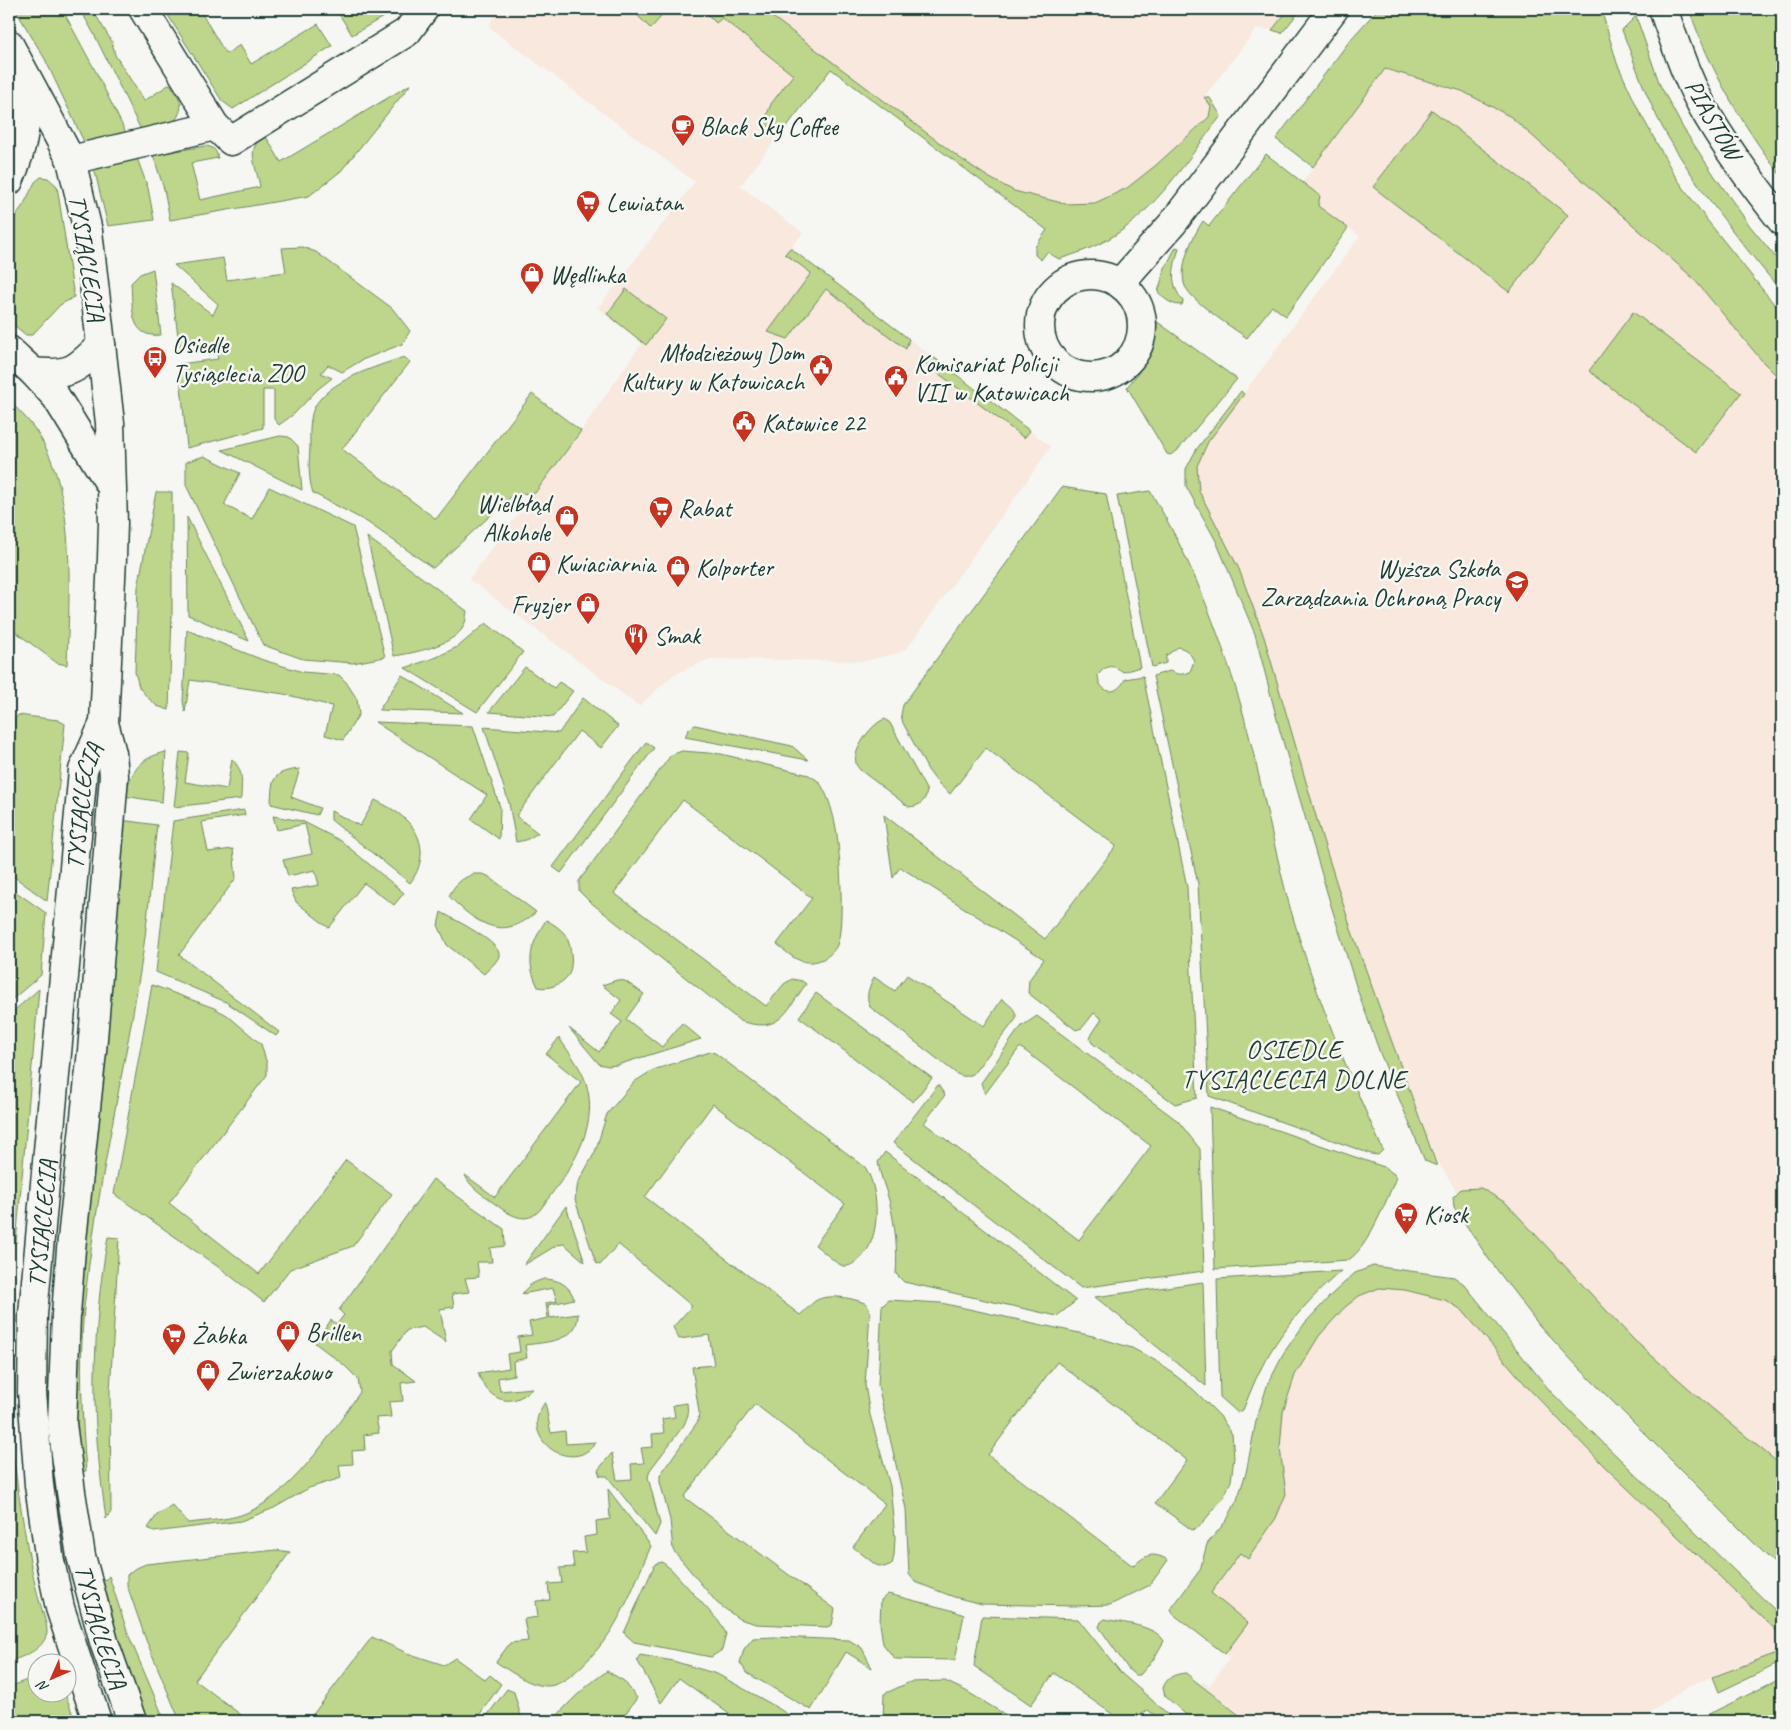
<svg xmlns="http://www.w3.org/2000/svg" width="1791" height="1730" viewBox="0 0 1791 1730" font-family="Caveat,sans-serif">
<rect width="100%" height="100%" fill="#f6f6f2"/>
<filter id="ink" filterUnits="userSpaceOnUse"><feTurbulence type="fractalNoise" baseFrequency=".02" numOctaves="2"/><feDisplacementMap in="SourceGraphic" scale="10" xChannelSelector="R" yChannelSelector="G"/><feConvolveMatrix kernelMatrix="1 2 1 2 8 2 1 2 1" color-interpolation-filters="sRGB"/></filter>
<g filter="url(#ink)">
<g fill="#f8e8dd">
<polygon points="497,9 1289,9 1272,30 1257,28 1204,97 1211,106 1209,117 1155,166 1127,188 1096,203 1066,204 1041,199 1014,191 988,177 834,64 740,186 803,233 790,248 1051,447 907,648 899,653 864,661 709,659 673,675 639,706 469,579 581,431 642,343 598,308 695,182 489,27"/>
<polygon points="1385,69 1462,91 1511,117 1693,278 1763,362 1782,381 1782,1553 1484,1235 1434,1155 1351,929 1322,837 1264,637 1239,569 1199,491 1197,466 1208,442 1360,236 1297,190"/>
<polygon points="1379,1288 1405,1290 1445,1300 1462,1310 1530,1390 1604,1466 1782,1636 1782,1651 1695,1683 1654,1709 1644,1721 1250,1721 1201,1684 1203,1682 1209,1686 1230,1658 1187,1625 1240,1553 1248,1559 1276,1518 1286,1494 1280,1448 1283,1412 1295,1375 1319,1336 1344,1308 1359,1296"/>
</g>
<g fill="#bed58c" stroke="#6e8960">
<polygon points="15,9 62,9 97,74 126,133 85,144 45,59"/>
<path d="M80 9H92L112 42 115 55 144 101 170 84C180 100 186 104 175 121L141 130 94 34Z"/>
<polygon points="164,9 199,9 226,54 240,45 251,64 318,24 332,46 233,109 222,101"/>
<polygon points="336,9 397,9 352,35"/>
<polygon points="631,9 668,9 651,28 649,27"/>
<path d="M702 9H762L960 158 988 177 1014 191 1066 204 1095 203 1127 188 1155 166 1209 117 1211 106 1204 97 1210 98 1221 116C1191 154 1161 203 1121 231 1103 244 1080 253 1059 259L1047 252 1041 260 1035 255V247L1047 230 831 69 784 130 776 131 764 123 771 104 793 75 722 18 716 23Z"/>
<polygon points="1289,9 1301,9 1282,33 1272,30"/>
<polygon points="1378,9 1601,9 1617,63 1639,111 1675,176 1707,220 1782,314 1782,381 1763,362 1693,278 1511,117 1462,91 1385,69 1313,167 1276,139 1351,39"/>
<path d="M1689 9H1782V177C1742 125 1710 70 1689 9Z"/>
<path d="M1636 16 1660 85 1683 128 1714 175 1750 226 1782 265V292C1740 242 1698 189 1665 132 1647 100 1635 64 1622 30Z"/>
<path d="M411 84 341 171 309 196 170 220 164 189 153 155 205 146C213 147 216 149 218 158L191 163 200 200 260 187C257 167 244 149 265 135L281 162Z"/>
<polygon points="1432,110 1568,215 1509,292 1373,187"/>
<path d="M1266 154 1320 196 1318 206 1348 228 1286 316 1272 306 1247 338C1233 328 1187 299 1184 283 1180 263 1192 238 1203 221L1209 226Z"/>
<polygon points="137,158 148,188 154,220 108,226 94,168"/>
<polygon points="41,177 48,178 57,186 74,297 60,305 32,335 26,335 9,321 9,225 24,204 35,182"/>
<polygon points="302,247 316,252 392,308 410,331 402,344 362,360 342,372 328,365 321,373 332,378 318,389 294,414 279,425 274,419 274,390 263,390 263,428 187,448 179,364 218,359 216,348 180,351 171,283 213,315 218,304 174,265 223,258 227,280 286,272 282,248"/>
<path d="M1176 247 1179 248C1173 269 1169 283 1183 301L1182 305C1173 306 1164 299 1158 292L1165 268Z"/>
<polygon points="790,248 909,339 906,349 826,289 788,339 768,332 811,273 785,254"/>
<path d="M153 269 161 335C128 339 133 306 131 283L140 274Z"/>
<polygon points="626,289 666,319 646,345 607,314"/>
<polygon points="1633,312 1741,393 1696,452 1589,371"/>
<path d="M1156 321 1237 379 1177 451 1170 455 1167 454 1127 387C1146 364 1155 351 1156 321Z"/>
<polygon points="932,356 1030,431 1024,438 926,364"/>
<path d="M404 357 410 362 342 449 436 519 532 394 581 431 535 493 514 494 433 568 367 522 313 493C308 478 309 462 310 447 310 434 309 420 314 408 328 380 376 367 404 357Z"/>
<polygon points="1241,391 1244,394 1208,442 1197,466 1199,491 1239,569 1264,637 1322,837 1351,929 1437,1166 1425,1161 1380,1053 1357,989 1329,899 1280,731 1255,634 1216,541 1186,486 1186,469 1196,450"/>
<path d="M9 400C17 409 27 418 34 428 78 489 69 594 67 665L57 663 9 627Z"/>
<polygon points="280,436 289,437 298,446 302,490 222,450"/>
<polygon points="204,456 240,473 224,505 252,519 269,487 353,527 385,657 353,663 303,659 263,645 186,485 186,462"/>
<path d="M1062 487 1106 494 1140 667 1123 672C1113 664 1106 665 1098 675 1099 694 1117 697 1125 679L1143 676 1187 887 1197 1098 1175 1104 1092 1043 1090 1039 1092 1034 1102 1019 1094 1013 1082 1028 1076 1030 1028 993 1029 980 1044 959 900 867 893 878 884 815 1045 939 1116 846 986 748 950 794 937 782 928 770 903 723 901 715 903 705Z"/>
<path d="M1150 491C1190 556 1218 629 1240 702 1258 765 1270 829 1286 893 1310 981 1345 1067 1383 1150L1378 1155 1371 1154 1209 1096 1198 884 1153 676 1170 671C1177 675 1182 675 1190 672L1194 661C1190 653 1187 649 1178 647L1166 656V663L1152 667 1117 496Z"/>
<polygon points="156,492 172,492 172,613 169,710 157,706 147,697 139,687 135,672 138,587"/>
<polygon points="187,517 249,641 188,615"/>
<path d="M367 537 467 611C466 617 466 623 462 629 450 646 413 653 394 656Z"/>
<polygon points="486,623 523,652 477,712 405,668 437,657 459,646"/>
<polygon points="187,630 263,660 303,672 339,675 346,682 357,699 359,714 343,740 325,735 332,706 284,694 190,680 185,712 183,701"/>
<polygon points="525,667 554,688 559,682 573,691 553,717 489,712"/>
<polygon points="402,675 463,713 379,710"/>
<polygon points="583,698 618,726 601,748 579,731 516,816 538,833 526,840 516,842 509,803 484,727 559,733"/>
<polygon points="18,715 58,720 65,724 47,901 9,873 9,727"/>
<path d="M885 719 890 723 927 791C925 802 920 806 909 807L860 770C859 768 856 766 856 763 852 750 873 722 885 719Z"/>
<polygon points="375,722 473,726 500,807 499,839 471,819 487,795"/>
<polygon points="695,725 792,746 808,760 685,737 688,730"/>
<polygon points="646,742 654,748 561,873 553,867"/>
<path d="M682 751 721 754 809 775C811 777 816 779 818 781 827 791 832 810 835 823 840 845 845 926 837 945 831 958 815 965 802 961 793 959 784 950 777 944L812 898 683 800 614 893 766 1006 784 984 792 979 802 981 806 984C785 1013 780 1034 740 1021L589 901 579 891V881L671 755Z"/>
<path d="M166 752 162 802 124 796C132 771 139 758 166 752Z"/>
<path d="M180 752 189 753 185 782 227 789 232 759C245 773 241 781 241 799L174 807Z"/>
<path d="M300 769 291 797 320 808 317 815 271 804C272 778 272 772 300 769Z"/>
<path d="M375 800C385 805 397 811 405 819 425 837 426 862 410 883L331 820V811L360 826Z"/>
<polygon points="244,810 245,815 202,822 208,852 233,849 236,878 179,955 279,1032 276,1036 226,1002 156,972 173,821"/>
<polygon points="273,816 302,821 341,841 404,893 394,905 364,883 329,928 296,902 291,890 319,885 315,870 288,876 283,860 312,854 305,824 277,830"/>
<path d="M121 820 157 825C151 874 148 923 140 972 122 1084 95 1195 84 1308 79 1363 82 1417 86 1471L80 1472 75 1392V1357Z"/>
<path d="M473 874H482L488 876 536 912C528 919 520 925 509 927 487 932 463 911 449 896 455 884 461 879 473 874Z"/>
<polygon points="9,887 46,913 41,975 9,1002"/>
<path d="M441 912C451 918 503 943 499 956 497 962 489 969 484 974L447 945 438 925Z"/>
<path d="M546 920C552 923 558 927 563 932 571 940 574 963 569 974 563 984 549 990 538 987 525 961 531 944 546 920Z"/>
<path d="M907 975 984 1026 1002 999C1009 1005 1017 1009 1016 1019L973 1074C967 1077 963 1077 957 1074L870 1007C865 995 869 988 874 977L895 991Z"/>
<polygon points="617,980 625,981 644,994 626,1019 662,1047 682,1023 701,1039 617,1065 608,1066 599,1064 569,1028 599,1052 622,1022 611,1014 621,1000 602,985"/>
<polygon points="152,985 214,1008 227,1015 261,1044 267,1064 267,1075 169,1203 259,1274 346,1160 392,1194 353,1246 290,1269 264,1302 224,1271 114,1194"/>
<polygon points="39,989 16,1243 9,1237 9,1015"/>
<polygon points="816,993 932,1078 913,1102 799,1017"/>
<polygon points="1037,1016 1178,1121 1200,1149 1204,1271 1081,1288 893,1143 938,1085 945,1095 924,1123 1079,1240 1151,1146 1020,1047 985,1094 981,1083 1016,1033 1022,1026"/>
<path d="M559 1038C570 1054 585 1072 588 1091 596 1129 572 1168 550 1196 543 1205 538 1217 525 1218 512 1218 501 1208 491 1201 481 1193 470 1187 465 1175L495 1197 581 1082 546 1054Z"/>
<path d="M710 1052 715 1053 865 1167C881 1191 882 1248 854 1263 851 1265 847 1267 843 1266 835 1263 822 1250 815 1245L845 1204 713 1104 645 1197 800 1315C805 1311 810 1305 815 1301 828 1293 854 1298 867 1304L870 1313 865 1385 870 1415 890 1486 895 1537 894 1556 892 1564 884 1567 876 1565 853 1547 885 1504 755 1404 684 1497 835 1609 832 1625 827 1627 756 1624 739 1619 717 1603 673 1550 670 1520 660 1482V1475L698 1421 699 1412 692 1367 714 1365 709 1335 679 1339 673 1327 692 1306 618 1244 600 1265 596 1263 575 1200 578 1183 595 1152 607 1114 634 1082 653 1070Z"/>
<path d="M1210 1107 1384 1167 1394 1174 1396 1178C1387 1199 1367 1250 1348 1260L1215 1269Z"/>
<path d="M885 1152 1076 1301 1057 1316 904 1282 896 1274C898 1249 895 1224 889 1200 885 1187 880 1175 878 1162Z"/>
<path d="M433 1179 504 1229 505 1246 490 1248 492 1262H477L479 1277 465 1278 469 1292 452 1294 454 1307 440 1309 446 1342 423 1327 407 1330 392 1351 393 1364 416 1381 401 1383 403 1401 389 1402 391 1417 376 1418 379 1433 364 1435 365 1450 352 1451 353 1464 339 1465 341 1478 309 1488 274 1508 241 1521 162 1531 154 1532 148 1528 157 1515 172 1505 188 1523C204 1521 226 1520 241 1515 289 1499 332 1433 360 1392L358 1379 344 1365 315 1343 331 1320 337 1324 344 1315 339 1310Z"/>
<polygon points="1481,1188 1506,1203 1634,1340 1702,1400 1782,1466 1782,1571 1578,1367 1539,1325 1488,1258 1454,1207 1453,1197 1461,1189"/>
<polygon points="566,1206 585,1262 564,1244 557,1245 524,1265"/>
<path d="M108 1237 119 1238 110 1391 111 1512 106 1519C101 1481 96 1443 95 1404 94 1349 98 1291 108 1237Z"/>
<polygon points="1373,1266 1454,1277 1464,1284 1551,1392 1782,1617 1782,1636 1604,1466 1530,1390 1462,1310 1445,1300 1405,1290 1379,1288 1359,1296 1344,1308 1319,1336 1295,1375 1283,1412 1280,1448 1286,1494 1276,1518 1248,1559 1240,1553 1211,1593 1248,1623 1225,1654 1173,1614 1171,1609 1200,1570 1207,1544 1227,1520 1237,1500 1246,1473 1256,1421 1267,1386 1285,1351 1305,1323 1332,1294 1355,1273"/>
<path d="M1341 1271C1306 1301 1274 1338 1255 1381 1251 1390 1247 1400 1243 1410L1237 1412 1220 1397 1217 1279Z"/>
<path d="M544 1279C558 1279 570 1285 574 1299L548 1305 550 1318 578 1314C578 1342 546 1342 525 1345L527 1358 513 1361 514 1375 498 1378 500 1391 533 1388C511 1410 488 1401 478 1373L509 1368 507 1354 520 1352 518 1337 532 1335 529 1322 548 1318 546 1303 557 1301 553 1288 522 1294C528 1285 534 1282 544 1279Z"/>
<polygon points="1203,1282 1206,1386 1095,1297"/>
<path d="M889 1300 941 1303 1093 1336 1132 1348 1158 1362 1194 1390 1220 1416 1232 1434 1234 1457 1231 1481 1223 1498 1199 1527 1192 1530 1155 1503 1187 1460 1057 1362 988 1455 1133 1566C1146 1555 1152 1551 1168 1560L1150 1585 1110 1605 1075 1606 982 1604 954 1597 915 1582 909 1574 906 1509 878 1385 882 1306Z"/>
<path d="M545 1402 551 1433 565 1431 566 1444 597 1442C592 1447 587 1453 579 1455 558 1460 535 1442 537 1420 538 1413 542 1407 545 1402Z"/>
<polygon points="687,1403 688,1415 684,1425 650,1470 648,1477 660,1524 655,1536 607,1476 600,1476 598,1470 612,1453 617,1480 632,1479 631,1464 644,1463 641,1448 653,1447 652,1434 664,1433 662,1419 675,1417 673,1405"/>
<path d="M9 1438C15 1459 16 1480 20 1502 25 1534 30 1565 38 1596 40 1605 48 1625 47 1633 43 1651 23 1656 9 1662Z"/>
<path d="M608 1489 651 1546C639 1573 629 1601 614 1626 604 1644 569 1686 548 1686 530 1686 511 1672 496 1662L510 1643 528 1641 524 1619 538 1617 536 1601 550 1600 548 1584 562 1583 560 1568 574 1567 572 1553 586 1552 584 1537 597 1535 596 1521 610 1519Z"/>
<polygon points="276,1550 290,1552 195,1680 249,1721 180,1721 146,1640 127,1585 127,1575 134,1569 146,1564"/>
<polygon points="662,1562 671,1569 721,1624 726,1634 722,1650 711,1657 634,1642 624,1633 655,1564"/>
<polygon points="109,1576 128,1634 165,1721 145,1721 125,1669 102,1583"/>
<polygon points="888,1594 951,1610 964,1615 955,1660 895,1659 883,1644 880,1623 881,1600"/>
<polygon points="982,1616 1078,1619 1122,1674 1176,1721 1162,1721 1148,1710 1131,1721 1122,1721 1054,1673 1031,1705 974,1666"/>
<path d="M1105 1619C1122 1623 1155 1625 1164 1641L1153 1660 1140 1675H1135L1129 1670 1099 1627 1101 1622Z"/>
<polygon points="372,1637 407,1653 444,1665 455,1658 485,1680 490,1675 501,1684 475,1721 308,1721"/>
<polygon points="775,1637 849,1640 862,1648 872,1668 846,1652 811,1710 747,1673 740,1663 744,1649 753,1638"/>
<polygon points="1782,1651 1782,1662 1719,1692 1713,1677"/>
<polygon points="640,1655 673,1661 717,1674 773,1705 798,1721 739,1721 679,1678 661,1703 637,1660"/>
<path d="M607 1671 624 1681 637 1698 620 1721H553C568 1702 587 1685 607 1671Z"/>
<path d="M1186 1673 1194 1680 1247 1721H1193L1165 1696 1163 1688C1167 1677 1174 1674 1186 1673Z"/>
<polygon points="37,1676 38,1692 65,1693 75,1721 9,1721 9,1687"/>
<polygon points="1782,1678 1782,1721 1696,1721 1699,1719"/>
<polygon points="945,1681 966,1691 1016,1721 883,1721 884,1694 910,1682"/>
<polygon points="507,1689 514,1692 522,1721 483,1721"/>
</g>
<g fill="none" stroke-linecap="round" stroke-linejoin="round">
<g stroke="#1f3d34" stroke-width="31">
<g id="minor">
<polyline points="143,9 215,126 231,141 407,32 424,9"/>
<path d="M1663 9C1676 45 1688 84 1709 118 1730 154 1756 188 1782 221"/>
<path id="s1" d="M9 44 71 160 88 231 110 423 113 523 112 558 104 723 112 753 114 776 92 1051 71 1249 66 1314 62 1424 71 1492 81 1556 104 1642 132 1721"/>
<polyline points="71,160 215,126"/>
<path d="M9 181C23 148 32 113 20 78"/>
<circle cx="1091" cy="326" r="51"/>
<polyline points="1120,283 1173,223 1334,9"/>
<polyline points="9,350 33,372 56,397 111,486"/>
<path d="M33 372C70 376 76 370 101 345"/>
<path id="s2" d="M97 1721 60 1608 50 1561 39 1485 32 1392 33 1314 83 770 104 723"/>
</g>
</g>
<use href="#minor" stroke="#f6f6f2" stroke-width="28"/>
</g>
</g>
<defs>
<g id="cafe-pin" transform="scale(1.25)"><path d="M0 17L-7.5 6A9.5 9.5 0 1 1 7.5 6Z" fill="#c8321e" stroke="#f6f6f2"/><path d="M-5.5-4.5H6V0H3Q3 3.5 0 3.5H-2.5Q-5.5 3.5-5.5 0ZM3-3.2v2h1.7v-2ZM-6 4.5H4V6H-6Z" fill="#fff"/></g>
<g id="supermarket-pin" transform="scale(1.25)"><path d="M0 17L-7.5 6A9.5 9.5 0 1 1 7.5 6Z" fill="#c8321e" stroke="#f6f6f2"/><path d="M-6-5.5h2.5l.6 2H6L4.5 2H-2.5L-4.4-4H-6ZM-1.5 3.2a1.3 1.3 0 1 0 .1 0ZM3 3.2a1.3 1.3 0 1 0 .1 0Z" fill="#fff"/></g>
<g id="shop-pin" transform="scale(1.25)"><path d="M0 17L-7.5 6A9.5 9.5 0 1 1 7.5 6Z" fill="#c8321e" stroke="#f6f6f2"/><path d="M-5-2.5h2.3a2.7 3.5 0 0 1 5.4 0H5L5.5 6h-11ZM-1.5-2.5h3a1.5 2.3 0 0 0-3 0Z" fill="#fff"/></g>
<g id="bus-pin" transform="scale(1.25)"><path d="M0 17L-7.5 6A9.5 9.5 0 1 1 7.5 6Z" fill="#c8321e" stroke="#f6f6f2"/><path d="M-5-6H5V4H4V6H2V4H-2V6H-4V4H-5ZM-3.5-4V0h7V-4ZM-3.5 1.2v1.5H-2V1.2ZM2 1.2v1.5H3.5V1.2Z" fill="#fff"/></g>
<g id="civic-pin" transform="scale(1.25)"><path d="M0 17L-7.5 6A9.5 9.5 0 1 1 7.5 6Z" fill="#c8321e" stroke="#f6f6f2"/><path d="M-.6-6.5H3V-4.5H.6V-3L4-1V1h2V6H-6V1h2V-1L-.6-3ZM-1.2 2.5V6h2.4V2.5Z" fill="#fff"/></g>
<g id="university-pin" transform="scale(1.25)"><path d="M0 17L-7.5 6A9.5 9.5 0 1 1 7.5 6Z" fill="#c8321e" stroke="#f6f6f2"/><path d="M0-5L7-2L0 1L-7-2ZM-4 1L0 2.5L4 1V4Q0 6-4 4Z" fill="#fff"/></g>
<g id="restaurant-pin" transform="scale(1.25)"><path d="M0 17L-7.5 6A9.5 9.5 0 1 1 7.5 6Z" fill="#c8321e" stroke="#f6f6f2"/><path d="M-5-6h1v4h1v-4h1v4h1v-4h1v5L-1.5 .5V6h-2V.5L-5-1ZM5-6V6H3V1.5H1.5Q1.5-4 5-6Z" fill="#fff"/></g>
</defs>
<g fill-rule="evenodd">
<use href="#cafe-pin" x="683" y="126"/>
<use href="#supermarket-pin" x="588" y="202"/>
<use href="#shop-pin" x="532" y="274"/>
<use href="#bus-pin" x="155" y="358"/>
<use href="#civic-pin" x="821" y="366"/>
<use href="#civic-pin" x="896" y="377"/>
<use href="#civic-pin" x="744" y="422"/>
<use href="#supermarket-pin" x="661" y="508"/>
<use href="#shop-pin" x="567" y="517"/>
<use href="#shop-pin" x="539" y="563"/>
<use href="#shop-pin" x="678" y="567"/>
<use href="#university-pin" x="1517" y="582"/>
<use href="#shop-pin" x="588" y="604"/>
<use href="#restaurant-pin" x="636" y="635"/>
<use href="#supermarket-pin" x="1406" y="1214"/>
<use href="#shop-pin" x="288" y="1332"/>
<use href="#supermarket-pin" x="174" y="1335"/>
<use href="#shop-pin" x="208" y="1371"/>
</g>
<g text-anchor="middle" stroke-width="5" stroke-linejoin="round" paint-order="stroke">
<g font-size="25" fill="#1f3d34" stroke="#f6f6f2">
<text transform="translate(1714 119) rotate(60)" y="9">PIASTÓW</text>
<text transform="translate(88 258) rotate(81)" y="9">TYSIĄCLECIA</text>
<text dy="9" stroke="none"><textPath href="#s2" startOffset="926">TYSIĄCLECIA</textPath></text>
<text dy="9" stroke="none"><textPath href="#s2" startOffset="506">TYSIĄCLECIA</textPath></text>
<text dy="9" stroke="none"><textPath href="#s1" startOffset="1609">TYSIĄCLECIA</textPath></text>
</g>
<g font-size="25" fill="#1f3d34" stroke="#f6f6f2" text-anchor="start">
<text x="700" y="135">Black Sky Coffee</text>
<text x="606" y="211">Lewiatan</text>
<text x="550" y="283">Wędlinka</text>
<text x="172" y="353">Osiedle<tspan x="172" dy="29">Tysiąclecia ZOO</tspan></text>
<text x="804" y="361" text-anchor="end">Młodzieżowy Dom<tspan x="804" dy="29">Kultury w Katowicach</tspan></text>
<text x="914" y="372">Komisariat Policji<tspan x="914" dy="29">VII w Katowicach</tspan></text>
<text x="762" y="431">Katowice 22</text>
<text x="550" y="512" text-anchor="end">Wielbłąd<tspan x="550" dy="29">Alkohole</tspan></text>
<text x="678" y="517">Rabat</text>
<text x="556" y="572">Kwiaciarnia</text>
<text x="696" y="576">Kolporter</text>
<text x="1500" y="577" text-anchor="end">Wyższa Szkoła<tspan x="1500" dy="29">Zarządzania Ochroną Pracy</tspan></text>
<text x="570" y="613" text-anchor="end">Fryzjer</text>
<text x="654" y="644">Smak</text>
<text x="1424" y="1223">Kiosk</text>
<text x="306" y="1341">Brillen</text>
<text x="192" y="1344">Żabka</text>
<text x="226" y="1380">Zwierzakowo</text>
</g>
<g font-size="26" letter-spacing="1" fill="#1f3d34" stroke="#f6f6f2">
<text x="1294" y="1058">OSIEDLE<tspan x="1294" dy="30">TYSIĄCLECIA DOLNE</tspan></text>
</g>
</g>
<rect width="1791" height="1730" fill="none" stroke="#f6f6f2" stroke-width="30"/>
<rect x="15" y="15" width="1761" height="1700" fill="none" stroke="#1f3d34" stroke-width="2" filter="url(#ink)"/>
<g transform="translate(52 1678) rotate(225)"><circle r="24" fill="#f6f6f2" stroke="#a0aca6"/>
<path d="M0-4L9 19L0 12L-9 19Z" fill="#c8321e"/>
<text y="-8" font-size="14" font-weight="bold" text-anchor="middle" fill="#1f3d34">N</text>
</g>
</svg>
